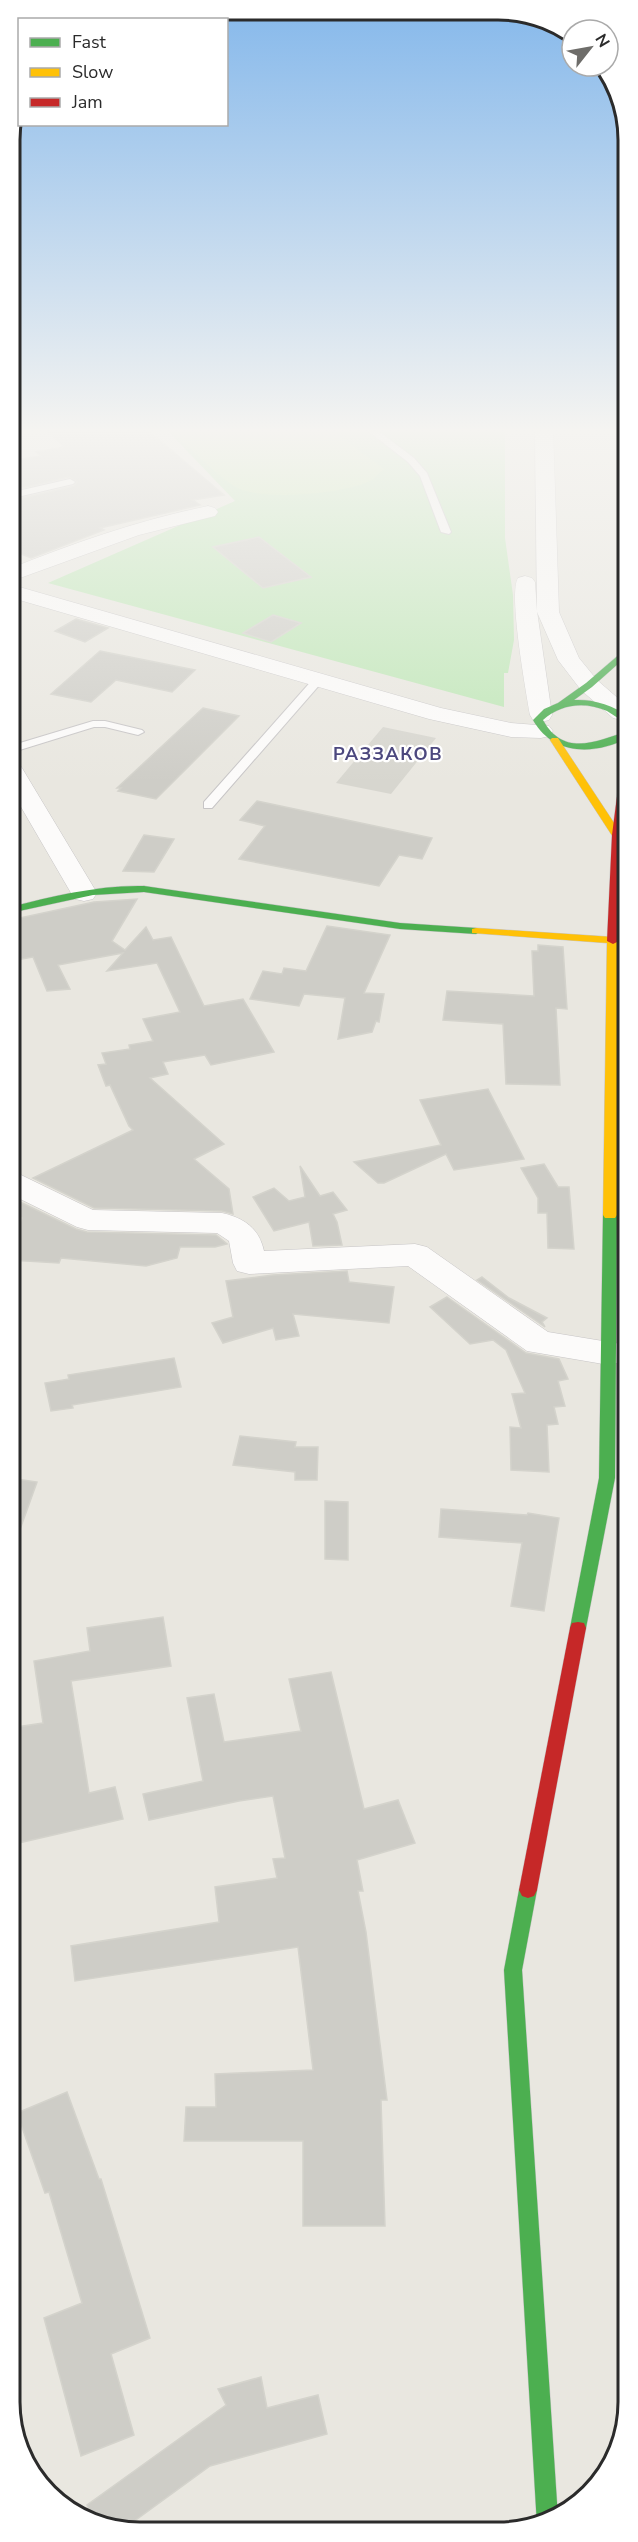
<svg xmlns="http://www.w3.org/2000/svg" width="638" height="2542" viewBox="0 0 638 2542" font-family="'Nunito Sans',sans-serif">
<rect width="100%" height="100%" fill="#e9e7e0"/>
<polygon fill="#bfe7b7" points="164,427 505,427 505,538 513,595 514,640 508,673 504,673 504,707 48,583 235,501"/>
<path fill="#caebb5" d="M167 427H327L384 469C380 472 375 478 370 481 344 494 258 502 234 486 210 470 189 446 167 427Z"/>
<polygon fill="#d7d6cf" points="383,727 436,738 391,794 336,783"/>
<g fill="#cecdc7" stroke="#d4d3cc" stroke-width="1.5">
<polygon points="43,427 144,427 224,495 193,500 200,505 100,528 104,530 31,558 9,549 9,501 74,486 77,482 69,477 9,491 9,461 41,456 36,452 64,447"/>
<polygon points="259,537 311,577 263,588 213,547"/>
<polygon points="273,615 301,623 271,642 243,633"/>
<polygon points="76,619 108,628 85,642 55,631"/>
<polygon points="100,651 195,670 172,692 116,680 91,702 51,694"/>
<polygon points="203,708 239,716 156,799 118,791 121,788 117,788"/>
<polygon points="257,801 432,838 422,859 399,855 379,886 239,859 265,826 240,820"/>
<polygon points="144,835 174,839 154,872 123,871"/>
<polygon points="137,899 112,941 125,950 146,927 153,940 171,937 204,1006 243,999 274,1052 211,1065 205,1055 163,1062 168,1074 150,1078 224,1144 194,1159 229,1189 233,1214 222,1211 94,1208 33,1178 133,1130 129,1126 110,1085 106,1086 98,1065 106,1064 102,1053 130,1049 129,1045 153,1041 143,1019 180,1012 157,963 107,971 123,953 58,965 70,989 47,991 33,957 10,961 10,920 94,902"/>
<polygon points="327,926 390,935 364,993 384,994 379,1022 376,1021 372,1032 338,1039 345,998 304,994 299,1006 250,999 263,971 282,974 284,968 306,971"/>
<polygon points="538,945 563,947 567,1009 556,1008 560,1085 506,1084 503,1024 443,1020 447,991 534,996 532,951 538,951"/>
<polygon points="488,1089 524,1159 454,1170 446,1154 384,1183 378,1183 354,1162 441,1145 420,1100"/>
<polygon points="544,1164 558,1187 569,1187 574,1249 548,1248 547,1213 538,1213 538,1198 521,1168"/>
<polygon points="300,1166 320,1196 333,1192 347,1210 333,1214 337,1222 342,1245 313,1246 309,1222 274,1231 253,1197 274,1188 289,1201 305,1197"/>
<polygon points="18,1201 76,1229 87,1232 216,1235 227,1244 215,1247 180,1247 177,1258 146,1266 61,1258 59,1263 10,1260 10,1249 22,1218 10,1214"/>
<polygon points="347,1271 349,1282 394,1287 389,1323 293,1314 299,1336 276,1340 273,1328 223,1343 212,1323 233,1317 226,1281 273,1275"/>
<polygon points="482,1277 509,1298 547,1318 542,1322 545,1327 477,1280"/>
<polygon points="447,1297 526,1353 559,1359 568,1379 558,1381 565,1406 554,1407 558,1424 547,1425 549,1472 511,1470 510,1427 521,1428 512,1394 525,1393 506,1350 493,1340 470,1344 430,1307"/>
<polygon points="174,1358 181,1387 72,1405 73,1408 51,1411 45,1383 69,1379 68,1375"/>
<polygon points="240,1436 296,1442 295,1447 318,1447 317,1480 295,1480 295,1472 233,1465"/>
<polygon points="10,1478 37,1482 13,1549 10,1548"/>
<polygon points="325,1501 348,1502 348,1560 325,1559"/>
<polygon points="441,1509 527,1515 528,1513 559,1518 544,1611 511,1606 522,1543 439,1537"/>
<polygon points="163,1617 171,1666 71,1681 89,1793 115,1787 123,1819 10,1845 10,1728 43,1723 34,1661 90,1651 87,1628"/>
<polygon points="331,1672 364,1809 398,1800 415,1843 357,1860 363,1891 358,1891 366,1932 387,2100 381,2100 385,2226 303,2226 303,2141 184,2141 186,2107 216,2107 215,2074 313,2070 298,1947 75,1981 71,1946 219,1922 215,1887 277,1878 273,1859 285,1858 273,1796 239,1801 149,1820 143,1794 203,1781 187,1698 214,1694 224,1742 301,1731 289,1679"/>
<polygon points="67,2092 99,2179 101,2179 150,2338 111,2354 134,2435 81,2456 44,2318 82,2303 49,2192 45,2193 17,2113"/>
<polygon points="261,2377 267,2408 318,2395 327,2434 210,2466 122,2530 114,2530 94,2519 87,2505 226,2405 218,2389"/>
</g>
<g fill="none" stroke-linecap="round" stroke-linejoin="round">
<g stroke="#c7c5c6" stroke-width="2">
<g id="lane">
<polygon points="363,427 373,427 414,458 427,473 451,532 449,534 441,532 420,476 408,462"/>
<polygon points="70,479 75,482 73,484 9,499 9,493"/>
<polygon points="318,677 324,680 322,682 212,808 204,808 204,802 314,678"/>
<polygon points="93,721 105,721 142,730 144,732 138,735 105,727 94,727 10,753 10,746"/>
</g>
</g>
<g stroke="#c7c5c6" stroke-width="1">
<g id="street">
<polygon points="535,427 553,427 559,612 579,658 597,680 628,707 628,718 621,720 613,718 581,690 558,660 537,612"/>
<path d="M208 506 215 508 218 512 215 516 139 535 9 582V569C74 543 139 520 208 506Z"/>
<path d="M525 576 532 578 535 582 537 611 552 715 549 720 541 722 533 720 530 715C526 692 508 592 518 578Z"/>
<polygon points="9,584 441,708 511,723 549,726 553,731 549,736 541,738 511,737 429,719 9,597"/>
<polygon points="10,761 18,763 22,768 97,893 93,899 84,901 75,899 71,893 10,788"/>
<path d="M10 1172 21 1175 93 1210 222 1213C244 1218 259 1228 264 1251L415 1244 427 1247 548 1332 621 1344 626 1353 621 1362 609 1365 527 1351 408 1266 249 1274 237 1271 233 1263 229 1241 217 1233 88 1230 77 1227 10 1194Z"/>
</g>
</g>
<g stroke="#c7c5c6" stroke-width="1">
<g id="fast">
<path d="M628 647V655L592 687 574 700C594 699 612 705 628 716V723C620 720 614 715 607 711 584 701 561 704 543 720 564 758 597 741 628 731V738C595 755 553 756 533 720L544 709 558 703 586 683Z"/>
<path d="M144 886 400 923 476 928 481 931 476 934 400 929 144 892 93 895 10 913V907C54 896 98 885 144 886Z"/>
<polygon points="610,1211 617,1215 615,1478 586,1628 584,1633 578,1634 572,1633 570,1628 599,1478 603,1215"/>
<polygon points="528,1882 534,1884 537,1890 522,1970 558,2518 537,2525 504,1970 519,1890 522,1884"/>
</g>
</g>
<g stroke="#c7c5c6" stroke-width="1">
<g id="slow">
<polygon points="552,738 558,738 622,835 621,837 613,837 550,740"/>
<polygon points="476,928 613,937 619,940 617,1215 615,1218 605,1218 603,1215 607,943 472,933 472,929"/>
</g>
</g>
<g stroke="#c7c5c6" stroke-width="1">
<g id="jam">
<polygon points="628,747 628,788 622,835 619,941 613,944 607,941 612,835 623,750"/>
<polygon points="578,1622 584,1623 586,1628 537,1890 534,1896 528,1898 522,1896 519,1890 570,1628 572,1623"/>
</g>
</g>
<use href="#lane" fill="#fcfbfa" fill-rule="evenodd"/>
<use href="#street" fill="#fcfbfa" fill-rule="evenodd"/>
<use href="#fast" fill="#4caf50" fill-rule="evenodd"/>
<use href="#slow" fill="#ffc107" fill-rule="evenodd"/>
<use href="#jam" fill="#c62828" fill-rule="evenodd"/>
</g>
<linearGradient id="sky" x2="0" y2="1"><stop stop-color="#85b8eb"/><stop offset="0.55" stop-color="#f5f4f1"/><stop offset="1" stop-color="#f5f4f1" stop-opacity="0"/></linearGradient>
<rect width="638" height="783" fill="url(#sky)"/>
<g text-anchor="middle" stroke-width="4.5" stroke-linejoin="round" paint-order="stroke">
<g font-size="18" font-weight="bold" letter-spacing="1.5" fill="#4c487e" stroke="#fff">
<text x="388" y="760">РАЗЗАКОВ</text>
</g>
</g>
<path d="M0 0H638V2542H0ZM140 20H498A120 120 0 0 1 618 140V2402A120 120 0 0 1 498 2522H140A120 120 0 0 1 20 2402V140A120 120 0 0 1 140 20Z" fill="#fff" fill-rule="evenodd"/>
<path fill="none" stroke="#2b2b2b" stroke-width="3" d="M140 20H498A120 120 0 0 1 618 140V2402A120 120 0 0 1 498 2522H140A120 120 0 0 1 20 2402V140A120 120 0 0 1 140 20Z"/>
<rect x="18" y="18" width="210" height="108" fill="#ffffff" stroke="#aaaaaa" stroke-width="1.5"/>
<rect x="30" y="38" width="30" height="9" fill="#4caf50" stroke="#aaaaaa" stroke-width="1.5"/>
<text x="72" y="48" font-size="18" fill="#2b2b2b">Fast</text>
<rect x="30" y="68" width="30" height="9" fill="#ffc107" stroke="#aaaaaa" stroke-width="1.5"/>
<text x="72" y="78" font-size="18" fill="#2b2b2b">Slow</text>
<rect x="30" y="98" width="30" height="9" fill="#c62828" stroke="#aaaaaa" stroke-width="1.5"/>
<text x="72" y="108" font-size="18" fill="#2b2b2b">Jam</text>
<g transform="translate(590 48) rotate(59)"><circle r="28" fill="#ffffff" stroke="#aaaaaa" stroke-width="1.5"/>
<path d="M0-4.5L10 22L0 15L-10 22Z" fill="#6e6d6a"/>
<text y="-9" font-size="16" font-weight="bold" text-anchor="middle" fill="#2b2b2b">N</text>
</g>
</svg>
